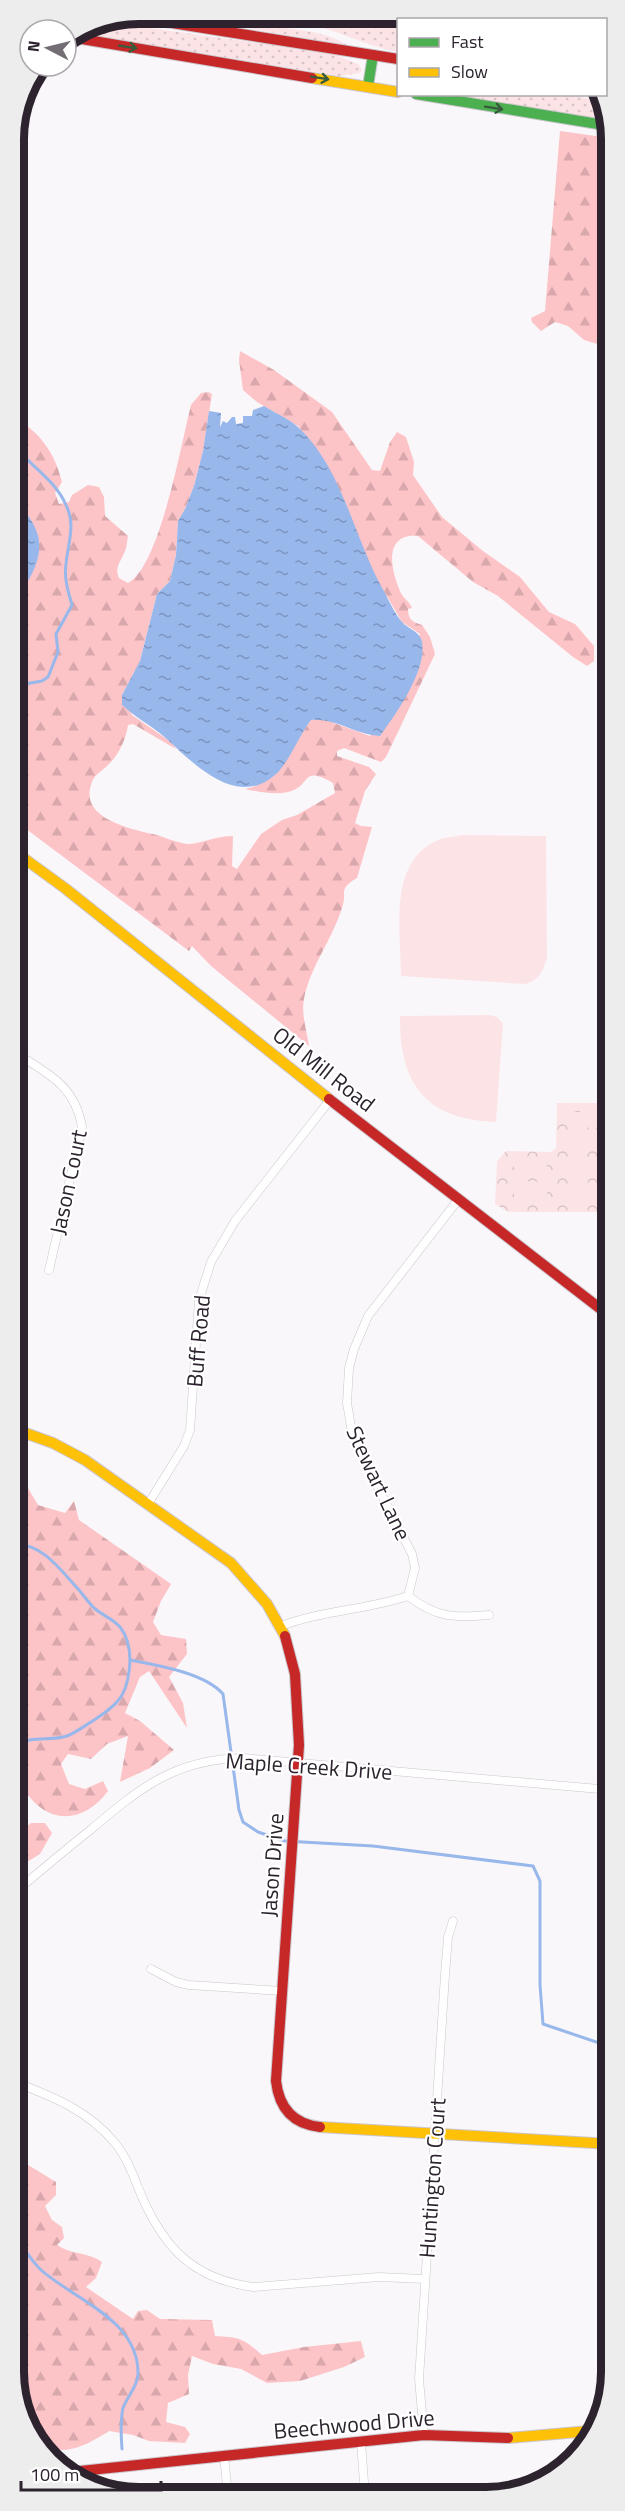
<svg xmlns="http://www.w3.org/2000/svg" width="625" height="2511" viewBox="0 0 625 2511" font-family="'Titillium Web',sans-serif">
<defs>
<pattern id="grass-dots" width="8" height="8" patternUnits="userSpaceOnUse" patternTransform="scale(1.5)"><rect width="8" height="8" fill="#fce4e6"/><path d="M2 2h.1M6 6h.1" fill="none" stroke="#d8c3c6" stroke-width="1.8" stroke-linecap="round"/></pattern>
<pattern id="forest-firs" width="22" height="20" patternUnits="userSpaceOnUse" patternTransform="scale(1.5)"><rect width="22" height="20" fill="#fdc4c8"/><path d="M5 1l3.5 6h-7zM16 11l3.5 6h-7z" fill="#d9a8ac"/></pattern>
<pattern id="park-crowns" width="20" height="18" patternUnits="userSpaceOnUse" patternTransform="scale(1.5)"><rect width="20" height="18" fill="#fce4e6"/><path d="M2 6a3 3 0 1 1 6 0M12 15a3 3 0 1 1 6 0" fill="none" stroke="#d8c3c6"/></pattern>
<pattern id="water-ripples" width="26" height="14" patternUnits="userSpaceOnUse" patternTransform="scale(1.5)"><rect width="26" height="14" fill="#98b7eb"/><path d="M2 4q2-2 4 0t4 0M15 11q2-2 4 0t4 0" fill="none" stroke="#7c94bf"/></pattern>
</defs>
<rect width="100%" height="100%" fill="#faf7fb"/>
<g fill="url(#grass-dots)">
<path d="M161 14 402 15 405 19 398 20V52C365 46 335 28 300 23 271 19 242 24 212 22 195 21 178 16 161 14Z"/>
<polygon points="411,15 510,16 517,19 413,20"/>
<polygon points="100,21 330,53 358,64 362,69 360,73 340,76 77,33 92,23"/>
<path d="M266 27C294 29 325 30 349 46L247 28Z"/>
<polygon points="560,94 600,100 609,120 449,95"/>
</g>
<g fill="url(#forest-firs)">
<polygon points="560,131 610,138 610,348 584,340 568,326 555,322 541,331 532,322 531,318 545,311"/>
<path d="M240 351 274 370 332 412 372 470 380 471 390 442 397 432 406 437 414 462 413 475 442 517 483 551 520 577 549 612 575 624 594 646V661L587 666 573 657 498 596 473 582 418 536C382 533 391 572 401 593 404 599 409 601 412 608L408 609C408 619 412 622 422 625L430 637 435 654 386 757 381 762 344 748 337 751V756L369 767 376 774 365 791 355 823 361 826 372 827 357 878C337 890 348 891 342 908 332 940 310 967 304 999 301 1014 307 1032 309 1046L211 966 192 946 189 951 14 820V602L36 564 23 509 14 500V416C40 434 54 450 62 482L55 493 59 504 69 502 72 495 88 485 99 487 104 497 105 516 128 536C127 541 127 547 125 551 121 562 114 566 119 578L128 583C160 566 181 444 191 405L201 393 208 392 212 394 203 451 194 486 185 509 178 521 176 555 170 581 157 594 140 661 122 695 132 715 171 742 176 749 133 724 128 725C126 739 119 755 108 765 102 771 95 774 92 782 77 819 132 829 157 835 166 838 178 843 188 844 200 844 216 836 233 836L232 866 237 869 261 834 282 820 297 815 335 793 333 783C300 764 312 787 288 792 274 795 259 792 245 789 283 781 290 748 311 720L323 719 370 736 420 634 402 622 372 571 348 511 323 459 298 426 257 402 243 390 239 360Z"/>
<path d="M14 1478 24 1481 38 1505 65 1513 74 1501 79 1520 171 1584 161 1601 153 1622 161 1635 186 1639 187 1654 169 1677 183 1703 187 1728 149 1671 140 1677 125 1713 140 1721 174 1750 150 1768 120 1782 128 1736 107 1744 91 1759 68 1754 61 1764 69 1784 85 1789 103 1781 108 1791C89 1817 58 1827 33 1801 26 1794 21 1783 14 1775Z"/>
<polygon points="31,1823 45,1823 52,1833 40,1854 14,1870 14,1838"/>
<path d="M15 2157 56 2182V2195L45 2206 52 2220 62 2227 64 2238 57 2245C72 2255 88 2252 102 2262L96 2278 86 2287 133 2319 138 2311 147 2310 160 2319 212 2320 215 2336C240 2337 244 2339 262 2355L304 2347 361 2341 365 2357 344 2367 300 2381 267 2383 241 2369 213 2364 192 2356 188 2375 189 2394 168 2403 166 2422 185 2427 190 2434 185 2443 149 2441 133 2435 109 2431C85 2446 74 2452 45 2450L15 2388Z"/>
</g>
<polygon fill="url(#park-crowns)" points="557,1103 611,1103 611,1212 508,1212 495,1204 497,1161 506,1151 551,1152 556,1148"/>
<g fill="#fce4e6">
<path d="M461 835 546 836 547 958C542 972 540 980 525 984L401 976C401 932 387 862 438 840 444 837 454 837 461 835Z"/>
<path d="M489 1015 497 1017 503 1024 496 1122C426 1120 399 1084 400 1016Z"/>
<polygon points="570,1112 603,1112 603,1128 570,1127"/>
<polygon points="570,1133 603,1133 603,1149 569,1148"/>
<polygon points="514,1161 547,1162 547,1177 514,1176"/>
<polygon points="569,1162 603,1163 603,1178 569,1177"/>
<polygon points="514,1181 547,1182 547,1198 514,1197"/>
<polygon points="569,1182 602,1183 602,1198 568,1198"/>
</g>
<g fill="url(#water-ripples)">
<path d="M264 406C275 413 290 419 299 428 343 469 355 542 385 593 390 603 396 616 404 624 411 630 420 632 422 642 427 671 396 714 380 736 356 735 336 718 311 720 300 734 288 764 276 774 239 808 198 768 170 742 156 728 137 719 122 705V695L140 661 157 594 170 581 176 555 178 521 185 509 194 486 203 451 209 411 221 413 220 427 223 421 227 423 232 417H235L236 424 243 423V416H252L253 410Z"/>
<path d="M14 500C53 537 42 563 14 602Z"/>
</g>
<g fill="none" stroke-linecap="round" stroke-linejoin="round">
<g stroke="#98b7eb" stroke-width="3">
<path d="M14 446C30 465 56 481 66 505 76 525 68 543 66 564 64 579 68 591 72 605L56 634 58 652 48 677 42 681 14 686"/>
<path d="M14 1545C41 1541 63 1573 79 1590 84 1596 89 1603 94 1608 102 1615 113 1619 120 1627 128 1637 130 1648 130 1661 128 1696 119 1704 91 1722 83 1727 75 1733 67 1736 49 1742 31 1734 14 1747"/>
<path d="M130 1660C157 1665 205 1673 223 1694L239 1810 243 1822 258 1832 285 1841 373 1846 533 1866 540 1881V1985L543 2024 611 2047"/>
<path d="M15 2238C25 2248 31 2261 41 2270 75 2300 139 2320 138 2374 138 2386 127 2397 123 2408 120 2421 121 2436 122 2449"/>
<polyline points="120,2495 121,2490"/>
</g>
<g stroke="#cbc6cd" stroke-width="9">
<g id="street">
<path d="M14 1052C47 1073 75 1085 82 1127L49 1270"/>
<polyline points="148,1504 184,1446 190,1430 199,1300 211,1262 235,1221 330,1100"/>
<path d="M408 1596C437 1618 454 1618 489 1615"/>
<path d="M281 1626C323 1610 366 1610 408 1596L415 1568 412 1554 353 1438 347 1403 349 1368 354 1349 368 1316 458 1200"/>
<path d="M14 1893C39 1872 64 1851 89 1831 139 1789 174 1759 243 1758L611 1790"/>
<polyline points="151,1969 176,1982 189,1985 283,1991"/>
<path d="M15 2082C53 2097 88 2110 115 2143 128 2159 134 2178 142 2197 165 2249 194 2279 253 2287L379 2277 425 2279"/>
<polyline points="424,2435 419,2379 445,1975 448,1937 453,1921"/>
<polyline points="361,2442 365,2496"/>
<polyline points="224,2456 228,2495"/>
</g>
</g>
<g stroke="#cbc6cd" stroke-width="12">
<g id="fast">
<polyline points="368,86 373,55"/>
<polyline points="416,94 610,126"/>
</g>
</g>
<g stroke="#cbc6cd" stroke-width="12">
<g id="slow">
<polyline points="312,78 398,92"/>
<polyline points="14,851 66,889 329,1099"/>
<polyline points="14,1429 53,1443 85,1460 231,1563 267,1604 285,1636"/>
<polyline points="320,2127 611,2144"/>
<polyline points="508,2438 590,2431"/>
</g>
</g>
<g stroke="#cbc6cd" stroke-width="12">
<g id="jam">
<polyline points="128,16 398,59"/>
<polyline points="70,37 312,78"/>
<polyline points="329,1099 611,1317"/>
<path d="M285 1636 295 1674 299 1745 276 2081C279 2108 293 2124 320 2127"/>
<polyline points="611,2231 607,2319 611,2366"/>
<polyline points="71,2472 424,2435 508,2438"/>
</g>
</g>
<use href="#street" stroke="#fefefe" stroke-width="8"/>
<use href="#fast" stroke="#4caf50" stroke-width="10"/>
<use href="#slow" stroke="#ffc107" stroke-width="10"/>
<use href="#jam" stroke="#c62828" stroke-width="10"/>
</g>
<defs><path id="oneway-shaft" d="M-6 0H5M1.5-3L5.5 0L1.5 3" fill="none" stroke-width="1.6" stroke-linecap="round" stroke-linejoin="round" transform="scale(1.5)"/></defs>
<g stroke="#395b3c">
<use href="#oneway-shaft" transform="translate(128 47) rotate(9)"/>
<use href="#oneway-shaft" transform="translate(320 78) rotate(9)"/>
<use href="#oneway-shaft" transform="translate(494 108) rotate(9)"/>
</g>
<g text-anchor="middle" stroke-width="4.5" stroke-linejoin="round" paint-order="stroke">
<g font-size="22" fill="#2c232f" stroke="#fff">
<text transform="translate(324 1069) rotate(38)" y="8">Old Mill Road</text>
<text transform="translate(68 1182) rotate(-78)" y="8">Jason Court</text>
<text transform="translate(198 1341) rotate(-85)" y="8">Buff Road</text>
<text transform="translate(379 1483) rotate(65)" y="8">Stewart Lane</text>
<text transform="translate(309 1766) rotate(4)" y="8">Maple Creek Drive</text>
<text transform="translate(272 1865) rotate(-86)" y="8">Jason Drive</text>
<text transform="translate(432 2178) rotate(-86)" y="8">Huntington Court</text>
<text transform="translate(354 2424) rotate(-5)" y="8">Beechwood Drive</text>
</g>
</g>
<path d="M0 0H625V2511H0ZM139 24H486A115 115 0 0 1 601 139V2372A115 115 0 0 1 486 2487H139A115 115 0 0 1 24 2372V139A115 115 0 0 1 139 24Z" fill="#eeedee" fill-rule="evenodd"/>
<path fill="none" stroke="#2c232f" stroke-width="8" d="M139 24H486A115 115 0 0 1 601 139V2372A115 115 0 0 1 486 2487H139A115 115 0 0 1 24 2372V139A115 115 0 0 1 139 24Z"/>
<rect x="397" y="18" width="210" height="78" fill="#ffffff" stroke="#aba7ac" stroke-width="1.5"/>
<rect x="409" y="38" width="30" height="9" fill="#4caf50" stroke="#aba7ac" stroke-width="1.5"/>
<text x="451" y="48" font-size="18" fill="#2c232f">Fast</text>
<rect x="409" y="68" width="30" height="9" fill="#ffc107" stroke="#aba7ac" stroke-width="1.5"/>
<text x="451" y="78" font-size="18" fill="#2c232f">Slow</text>
<g transform="translate(48 48) rotate(277)"><circle r="28" fill="#ffffff" stroke="#aba7ac" stroke-width="1.5"/>
<path d="M0-4.5L10 22L0 15L-10 22Z" fill="#746d76"/>
<text y="-9" font-size="16" font-weight="bold" text-anchor="middle" fill="#2c232f">N</text>
</g>
<path d="M21 2481v9h140v-9" fill="none" stroke="#2c232f" stroke-width="3"/>
<text x="30" y="2481" font-size="18" fill="#2c232f" stroke="#ffffff" stroke-width="4.5" paint-order="stroke">100 m</text>
</svg>
